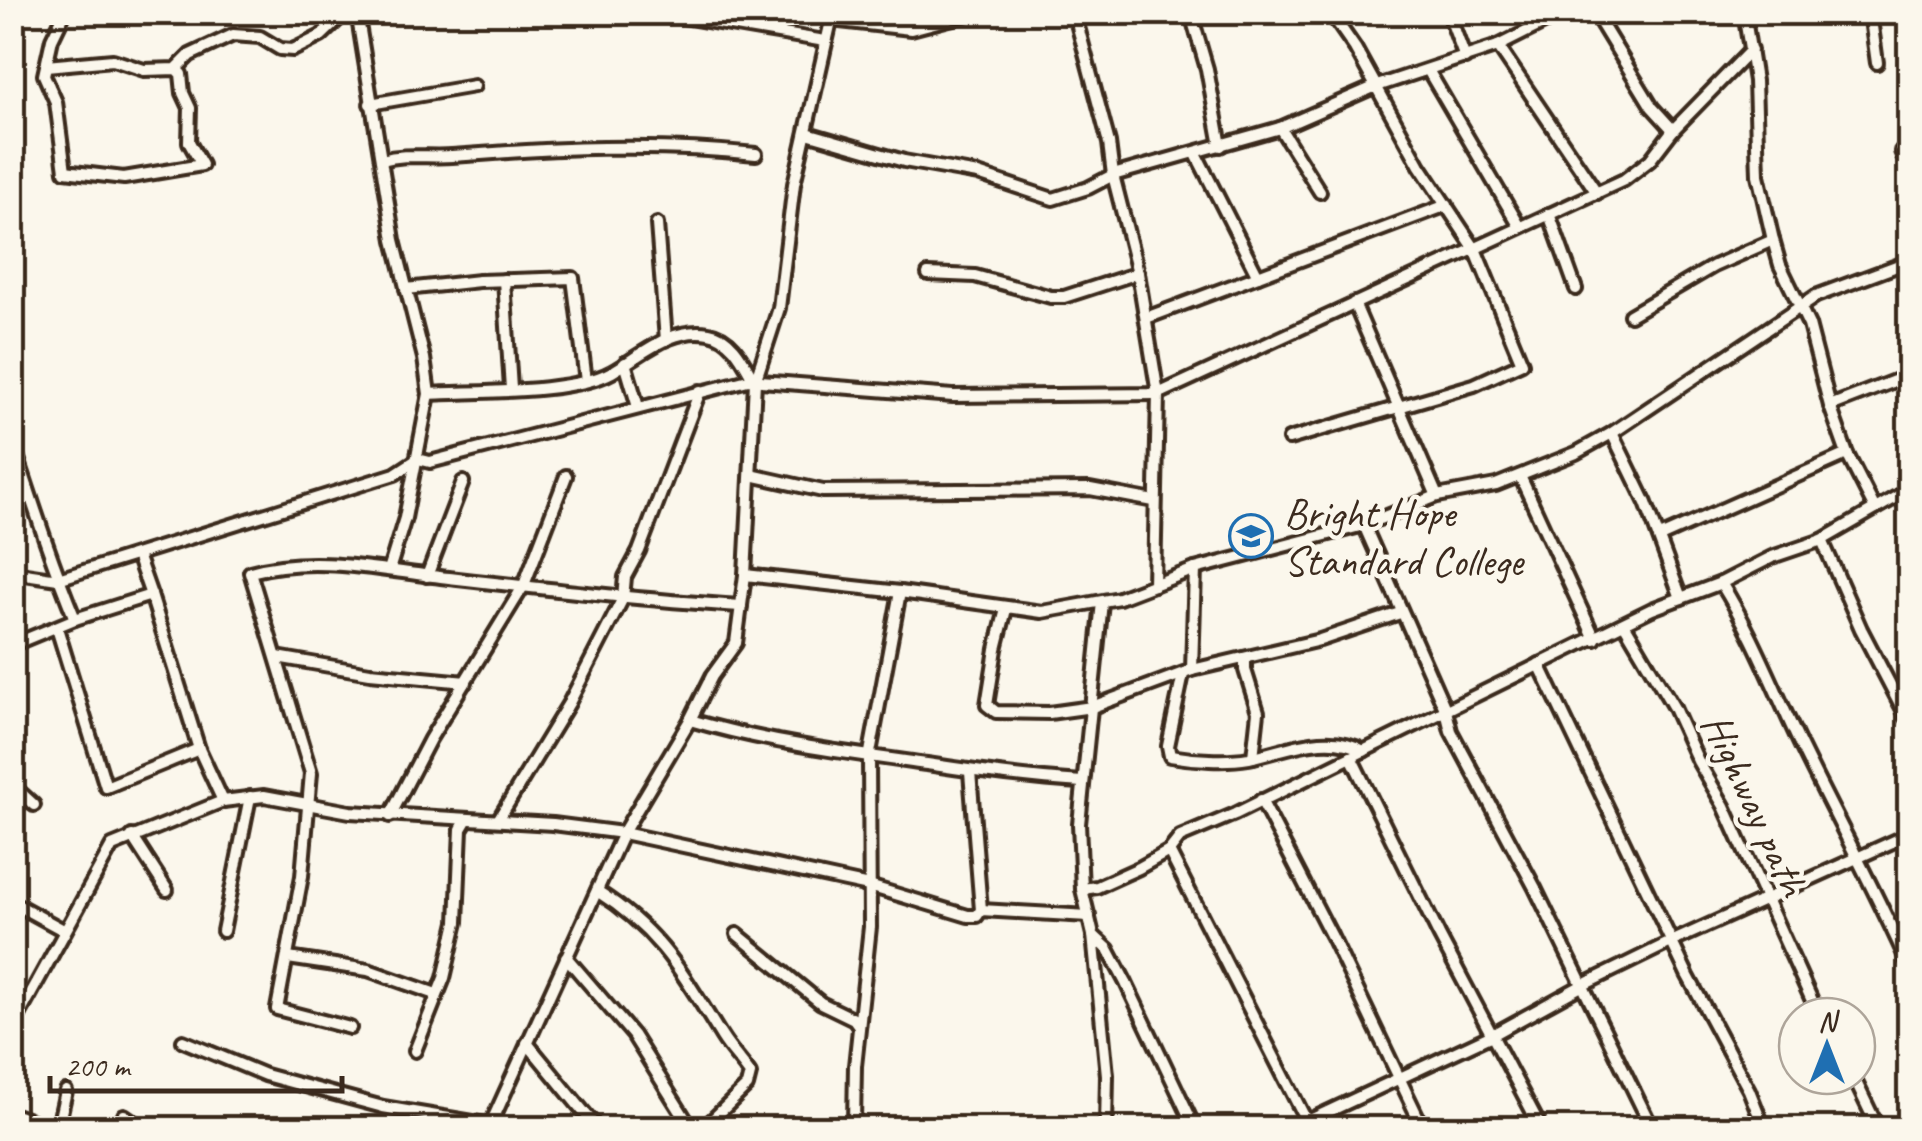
<svg xmlns="http://www.w3.org/2000/svg" width="1922" height="1141" viewBox="0 0 1922 1141" font-family="Caveat,sans-serif">
<rect width="100%" height="100%" fill="#fbf7ec"/>
<filter id="ink" filterUnits="userSpaceOnUse"><feTurbulence type="fractalNoise" baseFrequency=".01" numOctaves="2"/><feDisplacementMap in="SourceGraphic" scale="20" xChannelSelector="R" yChannelSelector="G"/><feConvolveMatrix kernelMatrix="1 2 1 2 8 2 1 2 1" color-interpolation-filters="sRGB"/></filter>
<g filter="url(#ink)">
<g fill="none" stroke-linecap="round" stroke-linejoin="round">
<g stroke="#3b2a1e" stroke-width="18">
<g id="minor">
<polyline points="357,12 394,240 424,358 429,394 405,518 389,570"/>
<polyline points="653,12 825,41"/>
<polyline points="1074,12 1109,143 1113,175 1138,273 1158,394 1154,585"/>
<polyline points="1199,12 1194,15 1193,21 1207,69 1221,146"/>
<polyline points="1448,12 1465,58"/>
<polyline points="1594,12 1652,107 1673,130"/>
<polyline points="1744,12 1755,81 1758,175 1773,240 1780,265 1809,325 1830,406 1847,454 1875,509"/>
<polyline points="1870,12 1877,63"/>
<polyline points="831,20 911,29 976,12"/>
<polyline points="1498,46 1597,193"/>
<polyline points="46,66 52,39 65,12"/>
<polyline points="176,69 181,74 183,93 190,108 189,142 202,165 124,178 65,171 56,102 44,75 46,66 113,60 144,70 176,69 190,55 233,35 260,37 280,49 293,50 321,36 346,12"/>
<polyline points="1428,70 1520,227"/>
<polyline points="370,104 474,86"/>
<polyline points="1280,128 1320,192"/>
<polyline points="807,133 904,161 978,174 1053,199 1088,188 1113,175 1280,128 1374,87 1498,46 1566,12"/>
<polyline points="1901,151 1910,173"/>
<polyline points="1196,154 1258,276"/>
<path d="M382 160C406 153 428 158 452 156 553 148 655 143 756 154"/>
<polyline points="1549,214 1576,289"/>
<polyline points="657,224 666,340"/>
<polyline points="928,274 975,276 1051,297 1064,297 1138,273"/>
<polyline points="504,280 511,389"/>
<polyline points="406,289 479,281 573,278 586,381"/>
<polyline points="1354,303 1437,496"/>
<polyline points="1630,315 1714,266 1773,240"/>
<polyline points="1146,318 1447,205"/>
<polyline points="625,363 638,407"/>
<path d="M429 394C476 391 572 394 612 372 642 355 672 326 709 333 733 337 744 363 755 382"/>
<polyline points="1830,406 1910,375"/>
<polyline points="1612,433 1646,503 1681,598"/>
<polyline points="1289,439 1474,385 1522,363 1475,249 1420,166 1355,48 1330,12"/>
<path d="M12 440C32 501 51 561 75 619"/>
<polyline points="751,475 823,491 1090,489 1154,501"/>
<polyline points="1520,476 1595,639"/>
<polyline points="1364,525 1446,711 1451,731 1535,888 1652,1128"/>
<polyline points="1660,537 1847,454"/>
<polyline points="1822,540 1861,629 1910,723"/>
<polyline points="137,555 151,595"/>
<polyline points="12,572 58,579 395,474 418,459 430,462 748,380 953,396 1158,394 1624,180 1650,160 1673,130 1751,50"/>
<polyline points="745,575 900,592 1042,612 1119,598 1195,569 1364,525 1437,496 1496,485 1576,453 1612,433 1816,296 1910,261"/>
<polyline points="427,576 463,482"/>
<path d="M1721 583C1754 636 1775 692 1802 748 1838 822 1877 893 1910 968"/>
<polyline points="1102,602 1079,824 1082,889 1093,935 1107,1075 1106,1128"/>
<polyline points="1006,609 996,649 987,705 996,712 1049,713 1092,707 1192,670 1320,640 1400,613"/>
<polyline points="1625,625 1674,708 1698,761 1724,806 1819,1016"/>
<polyline points="57,628 106,787 199,749"/>
<polyline points="12,645 75,619 151,595 199,749 223,801"/>
<polyline points="277,657 370,673 466,682"/>
<polyline points="1245,658 1245,670 1258,712 1253,757"/>
<polyline points="1539,664 1688,976 1749,1090 1764,1128"/>
<polyline points="1192,670 1195,569"/>
<path d="M1183 674 1168 746 1170 756C1193 760 1226 762 1249 758 1287 750 1328 730 1364 751"/>
<path d="M690 720C768 743 847 753 927 764 979 772 1029 779 1082 782"/>
<polyline points="1351,757 1439,935 1541,1128"/>
<polyline points="970,772 981,910"/>
<polyline points="12,785 34,805"/>
<polyline points="1261,800 1331,935 1423,1128"/>
<polyline points="390,816 430,739 524,585 566,476"/>
<polyline points="498,820 569,703 623,598 625,577 639,551 700,391"/>
<polyline points="132,836 167,890"/>
<polyline points="1169,851 1310,1128"/>
<polyline points="1082,889 1097,887 1139,868 1169,851 1180,837 1235,814 1652,609 1721,583 1772,557 1822,540 1910,489"/>
<path d="M597 891C662 932 683 975 722 1037 730 1050 741 1061 750 1074L747 1086 704 1128"/>
<polyline points="12,902 65,931"/>
<polyline points="223,931 250,797"/>
<polyline points="737,934 821,1003 854,1019 859,1026"/>
<polyline points="1093,935 1108,949 1126,983 1195,1128"/>
<polyline points="566,957 633,1035 691,1128"/>
<polyline points="288,958 368,970 436,994"/>
<polyline points="12,1028 112,846 223,801 264,796 350,812 553,824 623,833 869,886 968,916 977,916 981,910 1089,916"/>
<path d="M350 1028 277 1009 302 876 311 773 250 572C316 554 383 571 449 578 547 589 644 600 741 606"/>
<polyline points="183,1041 265,1075 383,1107 491,1125"/>
<polyline points="527,1043 597,1128"/>
<polyline points="415,1051 444,978 457,922 461,829 467,819"/>
<polyline points="1853,1076 1878,1128"/>
<polyline points="12,1114 49,1127 59,1122 66,1091"/>
<polyline points="124,1115 143,1128"/>
<polyline points="854,1122 855,1066 870,927 869,758 900,592"/>
<polyline points="489,1128 623,833 690,720 712,676 736,643 745,575 755,382 779,308 794,184 833,12"/>
<polyline points="1293,1128 1492,1035 1583,985 1671,942 1910,834"/>
</g>
</g>
<use href="#minor" stroke="#fbf7ec" stroke-width="10"/>
</g>
</g>
<defs>
<g id="school-ring" transform="scale(2.25)"><circle r="9.5" fill="#fbf7ec" stroke="#1f6fb2" stroke-width="1.5"/><path d="M0-5L7-2L0 1L-7-2ZM-4 1L0 2.5L4 1V4Q0 6-4 4Z" fill="#1f6fb2"/></g>
</defs>
<g fill-rule="evenodd">
<use href="#school-ring" x="1251" y="536"/>
</g>
<g text-anchor="middle" stroke-width="9" stroke-linejoin="round" paint-order="stroke">
<g font-size="42" fill="#3b2a1e" stroke="#fbf7ec" text-anchor="start">
<text x="1284" y="527">Bright Hope<tspan x="1284" dy="48">Standard College</tspan></text>
</g>
<g font-size="42" fill="#3b2a1e" stroke="#fbf7ec">
<text transform="translate(1756 804) rotate(65)" y="15">Highway path</text>
</g>
</g>
<rect width="1922" height="1141" fill="none" stroke="#fbf7ec" stroke-width="50"/>
<rect x="25" y="25" width="1872" height="1091" fill="none" stroke="#3b2a1e" stroke-width="4" filter="url(#ink)"/>
<g transform="translate(1827 1046)"><circle r="48" fill="#fbf7ec" stroke="#aea59a" stroke-width="2.5"/>
<path d="M0-8L18 38L0 25L-18 38Z" fill="#1f6fb2"/>
<text y="-15" font-size="28" font-weight="bold" text-anchor="middle" fill="#3b2a1e">N</text>
</g>
<path d="M50 1076v15h292v-15" fill="none" stroke="#3b2a1e" stroke-width="5"/>
<text x="65" y="1076" font-size="30" fill="#3b2a1e" stroke="#fbf7ec" stroke-width="8" paint-order="stroke">200 m</text>
</svg>
